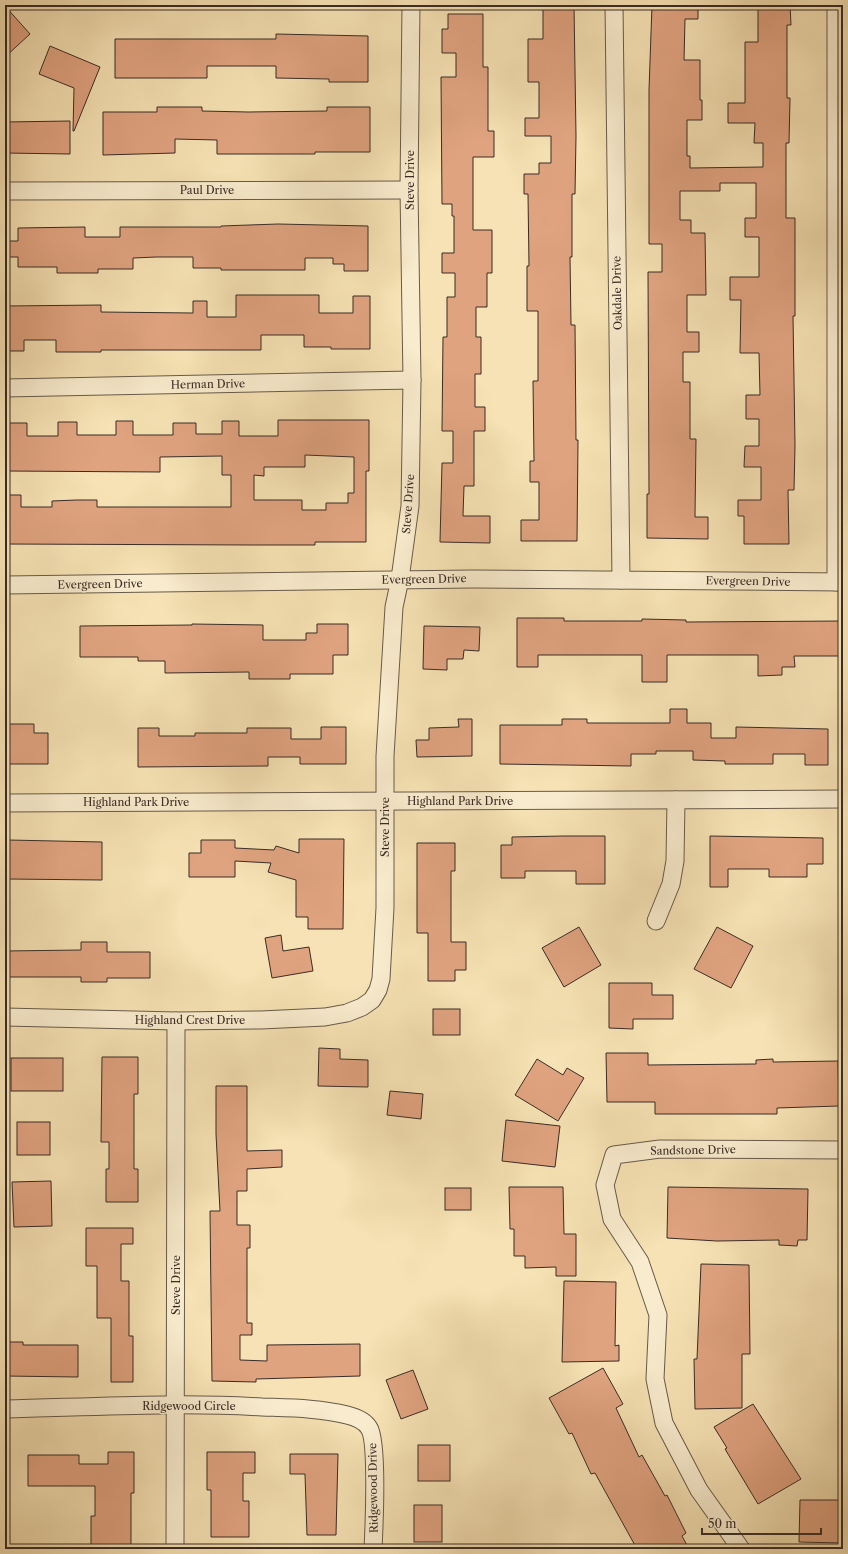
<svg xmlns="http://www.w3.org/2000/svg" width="848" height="1554" viewBox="0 0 848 1554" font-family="'Libre Caslon Text',serif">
<rect width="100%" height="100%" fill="#f6e2b4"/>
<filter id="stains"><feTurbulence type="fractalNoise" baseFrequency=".005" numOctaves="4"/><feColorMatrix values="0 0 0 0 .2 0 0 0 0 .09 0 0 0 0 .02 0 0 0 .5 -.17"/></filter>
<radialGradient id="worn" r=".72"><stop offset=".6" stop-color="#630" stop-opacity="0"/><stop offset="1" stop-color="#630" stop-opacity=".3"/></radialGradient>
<g fill="#e0a380" stroke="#392c26" fill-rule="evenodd">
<polygon points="543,5 574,5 576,136 575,194 572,194 572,257 570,257 571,325 575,325 576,440 578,440 577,541 521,541 521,520 539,520 539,482 530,482 530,461 534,461 533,381 538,381 538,311 527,311 527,266 529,266 528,194 524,194 524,174 539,174 539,163 551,163 551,136 525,136 525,118 539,118 539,82 528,82 528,39 543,39"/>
<polygon points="652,5 698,5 698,19 685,19 684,60 700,60 700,100 702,100 702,120 687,120 687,156 690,156 690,168 763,167 763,143 754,143 755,123 728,123 728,103 745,103 745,42 758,42 758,5 790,5 791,25 787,25 787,98 790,98 789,143 786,143 786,218 795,218 795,316 793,316 795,446 794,490 788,490 789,544 744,544 744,516 738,516 738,500 761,500 761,467 744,467 745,446 759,446 759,419 746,419 746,395 760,395 759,353 740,353 741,300 730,300 730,277 759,277 759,237 745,237 745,218 756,218 756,183 720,183 720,191 680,191 680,220 691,220 691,233 705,233 706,295 687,295 687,332 699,332 699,352 683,352 683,382 690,382 690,439 696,439 695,517 708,517 708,539 647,538 647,494 649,494 648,272 662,272 662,244 649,244 649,90"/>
<polygon points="5,6 30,34 5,57"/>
<polygon points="448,14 483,14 483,67 488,67 488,131 494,131 494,157 473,157 473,230 492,230 492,273 487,273 487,307 476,307 476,337 481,337 481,374 475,374 475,407 485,407 485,431 474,431 474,486 464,486 463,516 490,516 490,543 440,542 442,463 453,463 453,431 442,431 443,337 447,337 447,297 455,297 455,273 442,273 442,253 454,253 454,216 452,216 452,204 442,204 441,77 456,77 456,53 442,53 442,29 448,29"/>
<polygon points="276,34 368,36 368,82 329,82 329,79 276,78 276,66 207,66 207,78 115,78 115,39 276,39"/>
<polygon points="50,46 100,67 74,131 73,131 74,88 39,74"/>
<polygon points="157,107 202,107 202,111 248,112 327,111 327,107 370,107 370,152 315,152 315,154 217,154 217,140 175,139 175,153 103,155 103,112 157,112"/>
<polygon points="70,121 70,154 5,153 5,122"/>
<polygon points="278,224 368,226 368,271 344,271 344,264 333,264 333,258 305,258 305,270 221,270 221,268 193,268 193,257 156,257 133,258 133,269 98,269 98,273 57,273 57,267 18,267 18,257 6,257 6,241 18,241 18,228 85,227 85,237 120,237 120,227 221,227 221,226"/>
<polygon points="236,295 319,295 319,313 353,313 353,296 370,296 370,349 331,349 331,347 304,347 304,335 261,335 261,350 101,350 101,352 56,352 56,340 24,340 24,351 5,351 5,306 101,305 101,312 193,313 193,301 207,301 207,317 236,317"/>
<path d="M278 420H369V471H366V542H315V545H254L5 544V495H21V507H52V501L76 500H97V507H231V475H222V456L160 457V472L6 471V423H27V436H58V422H77V435H116V421H133V435H173V423H196V434H222V421H239V436H278ZM305 455 354 457V493H348V503H326V510H302V500H254V475L264 476V467H305Z"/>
<polygon points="517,618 564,618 564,621 642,621 642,619 686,620 686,622 843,621 843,656 794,656 795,667 782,667 782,675 758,676 758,655 667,655 667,682 642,682 642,655 538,655 538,667 517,667"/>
<polygon points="192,624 263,625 263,640 306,640 306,633 317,633 317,624 348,624 348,655 333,655 333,674 290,674 290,679 249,679 249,672 165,673 165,661 138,661 138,657 80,657 80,626 192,625"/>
<polygon points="424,626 480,627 479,651 464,650 463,659 447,659 447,670 423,669"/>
<polygon points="670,709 687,709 687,723 711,723 711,738 736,738 736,727 828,729 828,765 805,765 805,754 773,754 773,764 725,764 725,761 693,760 693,751 656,751 656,754 631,754 631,766 500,764 500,725 562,725 562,719 587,719 587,723 670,723"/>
<polygon points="458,719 472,719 472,756 417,757 416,740 429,740 429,728 459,727"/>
<polygon points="5,724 34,724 34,733 48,733 48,764 5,764"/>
<polygon points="321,727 346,727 346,764 300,764 300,757 268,757 268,766 138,767 138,728 159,728 159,736 195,736 195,733 247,733 247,728 291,728 291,739 321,739"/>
<polygon points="563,836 605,836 605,884 576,884 576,871 525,871 525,878 501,878 501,845 512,845 512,837"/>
<polygon points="710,836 823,838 823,864 807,864 807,877 769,877 769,869 728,869 728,887 710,887"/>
<polygon points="299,839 344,839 343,929 308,929 308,917 296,917 296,880 268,872 271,863 235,861 235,877 189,877 189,853 201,853 201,840 235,840 235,848 274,850 276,846 299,853"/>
<polygon points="8,840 102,842 102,880 8,879"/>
<polygon points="417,843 455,843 455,871 451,871 451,942 466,942 466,970 455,970 455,981 428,981 428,933 417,933"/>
<polygon points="579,927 601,965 564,987 542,948"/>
<polygon points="717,927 753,946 731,988 694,969"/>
<polygon points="281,935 283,951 309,947 313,971 272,978 265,938"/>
<polygon points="81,942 107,942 107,952 150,952 150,978 107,978 107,982 81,982 81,977 5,977 5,951 81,950"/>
<polygon points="609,983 652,983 652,995 673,995 673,1019 633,1019 633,1029 609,1028"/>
<rect x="433" y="1009" width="27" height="26"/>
<polygon points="319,1048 340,1049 340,1059 368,1060 368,1087 318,1086"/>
<polygon points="606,1053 648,1053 648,1065 756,1064 756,1060 773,1059 773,1062 838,1061 839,1106 777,1108 777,1114 655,1114 655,1102 607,1102"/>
<polygon points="102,1057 138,1057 138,1094 134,1094 134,1169 138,1169 138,1202 106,1202 106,1169 109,1169 109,1142 101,1142"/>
<rect x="11" y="1058" width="52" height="33"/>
<polygon points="537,1059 563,1075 567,1068 584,1078 558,1121 515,1095"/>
<polygon points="216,1086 247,1086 247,1151 282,1150 282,1167 247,1169 247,1191 237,1191 237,1225 250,1225 250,1248 247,1248 247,1323 252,1323 252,1335 240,1335 240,1360 267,1361 267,1345 360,1344 360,1376 256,1379 256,1382 212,1381 210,1211 220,1211 216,1134"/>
<polygon points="390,1091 423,1094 421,1119 387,1115"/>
<polygon points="506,1120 560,1126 555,1167 502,1161"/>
<rect x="17" y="1122" width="33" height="33"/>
<polygon points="51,1181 52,1226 14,1227 12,1182"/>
<polygon points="509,1187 563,1187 564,1234 576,1234 576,1276 556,1276 556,1267 525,1268 525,1256 514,1256 514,1229 510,1229"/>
<polygon points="668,1187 808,1189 807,1240 798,1240 797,1246 779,1245 779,1240 717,1241 667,1238"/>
<rect x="445" y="1188" width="26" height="22"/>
<polygon points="86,1228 133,1228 133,1244 121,1244 121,1281 129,1281 129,1336 133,1336 133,1382 111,1382 111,1318 97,1318 97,1266 86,1266"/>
<polygon points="701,1264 749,1265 750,1354 742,1354 742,1408 695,1409 694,1359 697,1359"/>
<polygon points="564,1281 616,1282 615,1346 619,1345 619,1361 562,1362"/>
<polygon points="5,1342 23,1342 23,1345 78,1345 78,1377 5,1376"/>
<polygon points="603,1368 623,1404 616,1408 639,1457 642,1455 665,1496 667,1495 686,1533 682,1536 689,1549 637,1549 595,1473 591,1474 572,1433 569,1434 549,1398"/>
<polygon points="413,1370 428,1409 401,1419 386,1380"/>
<polygon points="753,1404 801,1479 758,1504 725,1449 727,1448 714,1427"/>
<rect x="418" y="1445" width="32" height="36"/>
<polygon points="108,1452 134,1452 134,1493 131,1493 131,1549 91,1548 91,1516 95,1516 95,1486 28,1486 28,1455 79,1455 79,1464 108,1464"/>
<polygon points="207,1452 255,1452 255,1473 243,1473 243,1501 249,1501 249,1537 211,1537 211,1490 207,1490"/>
<polygon points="290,1454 338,1454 336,1535 307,1535 305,1474 290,1474"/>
<polygon points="800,1500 843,1500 842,1543 799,1542"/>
<rect x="414" y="1505" width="28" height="37"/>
</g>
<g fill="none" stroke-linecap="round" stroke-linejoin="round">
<g stroke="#685a4a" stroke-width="19">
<g id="minor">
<polyline points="614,5 621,580"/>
<polyline points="836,5 836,582"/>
<polyline points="5,191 409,190"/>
<polyline points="5,388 412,380"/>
<polyline points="5,585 472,579 843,582"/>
<polyline points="5,803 843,799"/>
<polyline points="656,921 671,884 675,861 676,800"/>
<polyline points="5,1017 176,1021 261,1020 325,1017 347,1013 362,1007 372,1000 378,990 381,979 385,908 385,756 394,607 400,579 410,506 412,380 409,190 411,5"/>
<path d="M5 1409C91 1407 177 1402 262 1407 290 1408 319 1408 347 1415 355 1417 365 1421 369 1428 378 1441 374 1529 373 1549"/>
<polyline points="175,1549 176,1021"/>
<polyline points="741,1549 699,1490 664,1423 655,1379 658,1315 640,1262 612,1219 605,1185 614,1155 660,1149 843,1150"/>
</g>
</g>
<use href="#minor" stroke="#f9ecce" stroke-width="17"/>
</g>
<g text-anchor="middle" stroke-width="3" stroke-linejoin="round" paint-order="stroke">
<g font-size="11" fill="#392c26" stroke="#f9ecce">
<text transform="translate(410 180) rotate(-90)" y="4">Steve Drive</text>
<text x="207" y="194">Paul Drive</text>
<text transform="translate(617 293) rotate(-91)" y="4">Oakdale Drive</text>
<text transform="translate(208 384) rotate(-1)" y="4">Herman Drive</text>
<text transform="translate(408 504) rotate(-86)" y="4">Steve Drive</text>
<text transform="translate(424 579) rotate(-1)" y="4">Evergreen Drive</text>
<text transform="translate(748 581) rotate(1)" y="4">Evergreen Drive</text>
<text transform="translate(100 584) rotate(-1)" y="4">Evergreen Drive</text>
<text x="460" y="805">Highland Park Drive</text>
<text x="136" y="806">Highland Park Drive</text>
<text transform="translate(385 827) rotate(-90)" y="4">Steve Drive</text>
<text x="190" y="1024">Highland Crest Drive</text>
<text transform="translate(693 1150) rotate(-1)" y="4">Sandstone Drive</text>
<text transform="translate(176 1285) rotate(-90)" y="4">Steve Drive</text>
<text x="189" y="1410">Ridgewood Circle</text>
<text transform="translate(373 1488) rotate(-91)" y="4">Ridgewood Drive</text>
</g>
</g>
<rect width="848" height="1554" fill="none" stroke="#f6e2b4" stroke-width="20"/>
<rect x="6" y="6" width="836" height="1542" fill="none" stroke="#392c26" stroke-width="2"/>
<rect x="10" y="10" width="828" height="1534" fill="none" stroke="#392c26"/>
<path d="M702 1528v6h119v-6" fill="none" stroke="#392c26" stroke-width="2"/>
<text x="708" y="1528" font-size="12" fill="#392c26" stroke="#f9ecce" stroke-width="3" paint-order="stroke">50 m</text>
<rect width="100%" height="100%" filter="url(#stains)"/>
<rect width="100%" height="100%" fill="url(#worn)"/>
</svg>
